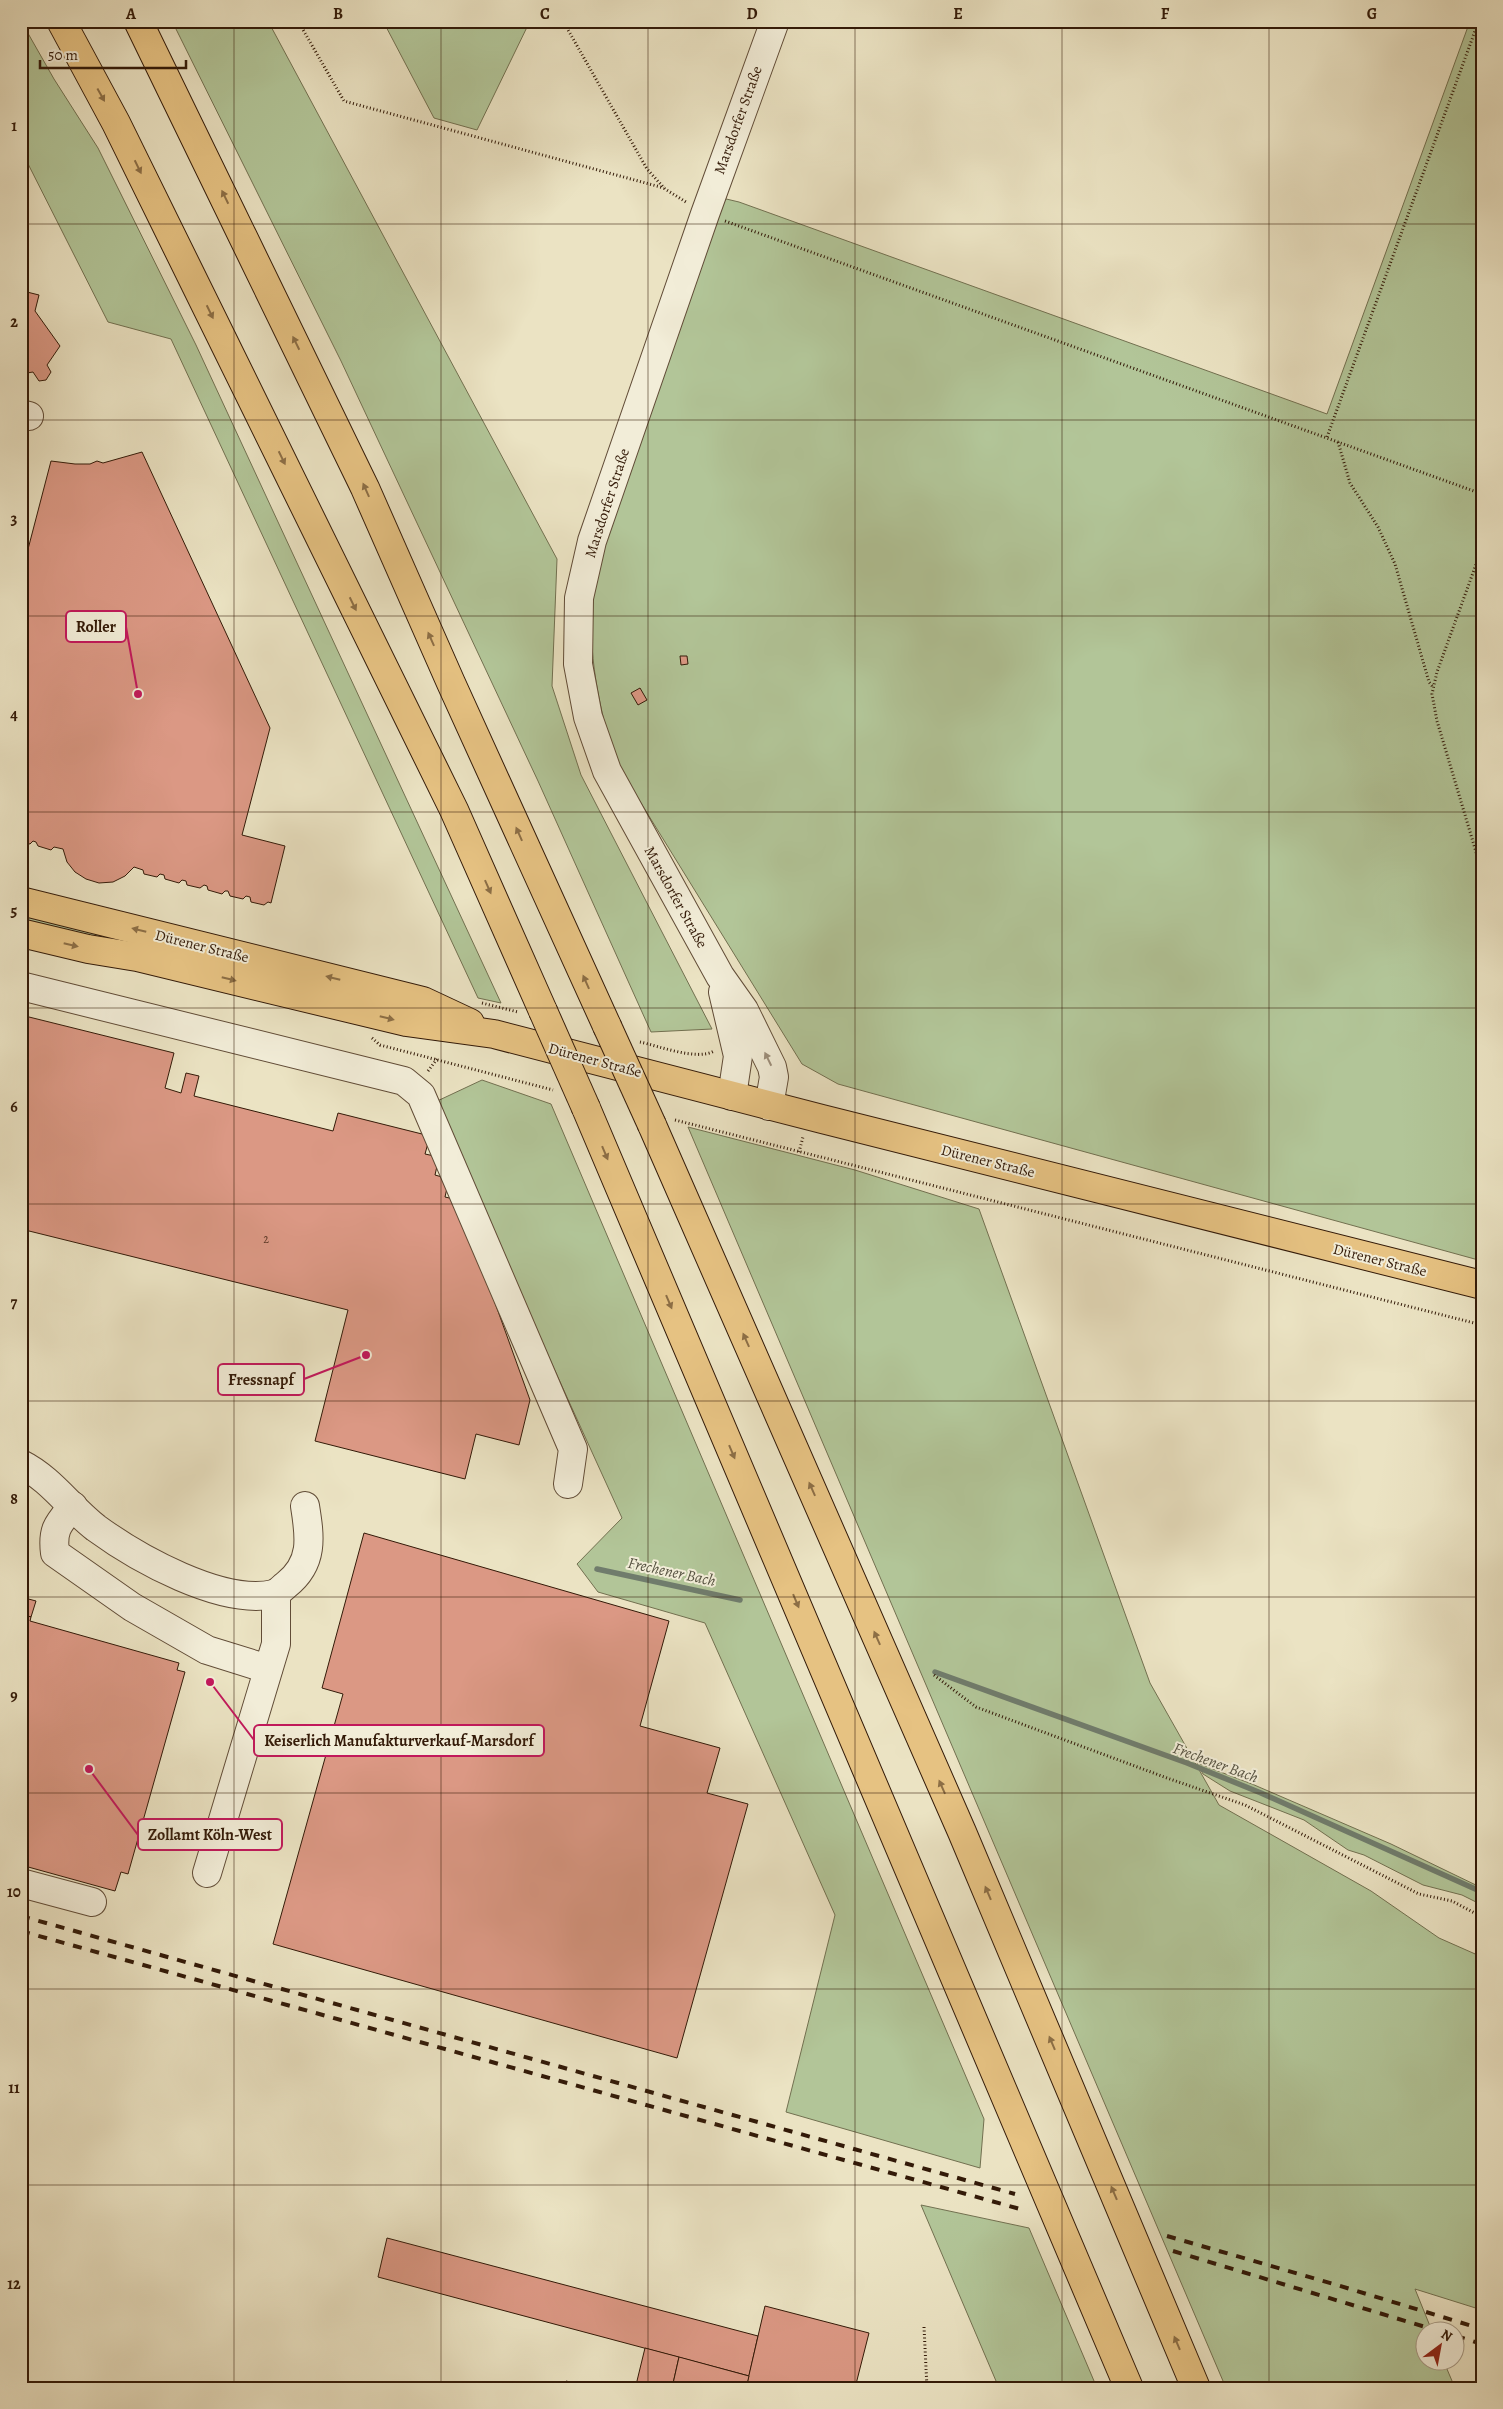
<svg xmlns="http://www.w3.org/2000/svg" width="1503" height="2409" viewBox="0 0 1503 2409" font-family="Alegreya,serif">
<rect width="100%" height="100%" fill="#ebe3c3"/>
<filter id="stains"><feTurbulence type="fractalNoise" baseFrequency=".004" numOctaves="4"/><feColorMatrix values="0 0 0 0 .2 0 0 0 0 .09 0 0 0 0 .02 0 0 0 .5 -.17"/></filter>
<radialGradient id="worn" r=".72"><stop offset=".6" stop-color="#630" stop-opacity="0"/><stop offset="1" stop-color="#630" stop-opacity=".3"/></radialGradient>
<g fill="#b2c598" stroke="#727050">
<polygon points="21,21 54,79 98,148 196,345 501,1003 478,998 171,339 108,322 21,150"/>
<polygon points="172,21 268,21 557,559 552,686 581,775 712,1029 651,1032 538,781 341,361"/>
<polygon points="383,21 530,21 477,130 434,118"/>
<path d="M1470 21H1482V1261L838 1084 802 1064 615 761C599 707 587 653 593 595 595 576 601 557 605 539L722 198 739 202 1327 414Z"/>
<polygon points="21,915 98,934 100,937 21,923"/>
<polygon points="482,1080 551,1104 984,2119 980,2168 786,2112 835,1915 705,1623 598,1592 577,1564 622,1518 433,1103"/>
<polygon points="688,1127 855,1170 979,1209 1150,1683 1219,1805 1371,1891 1439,1938 1482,1957 1482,2310 1415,2289 1432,2331 1426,2332 1426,2362 1444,2362 1455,2388 1226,2388"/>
<polygon points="1197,1763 1252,1784 1391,1844 1482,1888 1482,1905 1462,1895 1423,1885 1364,1855 1348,1850 1304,1820 1230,1791 1203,1774"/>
<polygon points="921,2205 1029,2228 1097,2388 999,2388"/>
</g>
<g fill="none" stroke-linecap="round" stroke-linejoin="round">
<g stroke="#707c6c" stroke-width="5.5">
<polyline points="597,1569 740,1600"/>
<polyline points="935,1672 1187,1763 1261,1793 1482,1892"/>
</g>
</g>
<g fill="#db9884" stroke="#331a08">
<polygon points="21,277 24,278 28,286 27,292 39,295 35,311 60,346 47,365 51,372 46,380 39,381 33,372 21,374"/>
<polygon points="142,452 270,728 242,835 285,846 271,903 268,902 264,905 251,902 250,897 246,896 243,899 230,896 228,891 225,891 222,894 208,890 207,886 204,885 200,888 187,885 186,881 182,880 179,883 165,879 164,875 160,874 157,877 144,874 143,870 134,867 125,876 113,882 99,883 86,879 75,872 67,862 63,849 54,847 51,850 38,846 36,842 33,841 30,844 21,842 21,576 51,461 75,464 90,464 97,461 103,463"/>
<polygon points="680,656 687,656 688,664 681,665"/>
<polygon points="640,688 647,700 638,705 631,693"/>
<polygon points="21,1015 174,1053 165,1088 181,1093 186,1073 199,1076 194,1096 333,1131 338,1113 430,1136 425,1154 439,1157 435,1175 449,1179 445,1197 458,1200 530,1400 519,1445 476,1434 465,1479 315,1441 348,1310 21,1229"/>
<polygon points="364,1533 669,1621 640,1726 720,1748 707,1793 748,1804 677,2058 273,1944 343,1694 322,1688"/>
<polygon points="21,1597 36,1601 31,1617 21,1614"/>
<polygon points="21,1614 31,1617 30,1621 179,1663 177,1670 185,1672 128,1874 121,1872 115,1891 21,1865"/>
<polygon points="387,2238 758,2336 749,2376 378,2277"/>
<polygon points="765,2306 869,2333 855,2388 746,2388"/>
<polygon points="645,2348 679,2357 672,2388 646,2388 636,2385"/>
<polygon points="679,2357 749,2376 746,2388 672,2388"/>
<polygon points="566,2381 594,2388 564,2388"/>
</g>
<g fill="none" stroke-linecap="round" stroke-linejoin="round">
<g stroke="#614c37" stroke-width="30">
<g id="minor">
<polyline points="21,414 29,416"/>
<polyline points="21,986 404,1081 421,1095 573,1449 568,1484"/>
<polyline points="723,992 738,1056 732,1096"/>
<polyline points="769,1106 774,1077 772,1067 744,1010 720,976 607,771 588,717 578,664 579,598 592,541 705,214 775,21"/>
<path d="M21 1464C51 1479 70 1508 96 1528 137 1558 222 1606 274 1594 278 1593 282 1588 286 1585 314 1563 310 1537 305 1506"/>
<path d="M73 1506C58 1524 52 1529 55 1553L132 1607 207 1650 268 1669"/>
<polyline points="207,1873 276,1644 276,1593"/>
<polyline points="21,1883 92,1902"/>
</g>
</g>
<g stroke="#331a08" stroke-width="30">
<g id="major">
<polyline points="21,901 423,1001 470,1023"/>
<polyline points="21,933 88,949 137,957 406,1022 494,1034 822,1119 1482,1285"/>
</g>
</g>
<g stroke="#331a08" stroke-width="30">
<g id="highway">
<polyline points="61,21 116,123 454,810 543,1011"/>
<polyline points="138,21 365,488 451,683 607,1026"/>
<polyline points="586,1108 1129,2388"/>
<polyline points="652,1125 962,1832 1196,2388"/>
</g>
</g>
<g stroke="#331a08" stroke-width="3" stroke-dasharray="1 2.5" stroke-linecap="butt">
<polyline points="298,21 344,101 664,188"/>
<polyline points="563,21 647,169 665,189 686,202"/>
<polyline points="725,221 1482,494"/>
<polyline points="1327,437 1475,31 1482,34"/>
<polyline points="1338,442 1350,483 1378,527 1395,564 1429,682 1433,687"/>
<polyline points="1482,548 1437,672 1432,694 1437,721 1482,872"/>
<polyline points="482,1003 518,1012"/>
<polyline points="372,1038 380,1045 553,1090"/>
<path d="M640 1042C659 1046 697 1061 714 1051"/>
<polyline points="428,1071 437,1059"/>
<polyline points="675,1120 1482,1325"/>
<polyline points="799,1152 803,1137"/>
<polyline points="934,1675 976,1707 1167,1778 1245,1805 1419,1894 1452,1901 1482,1917"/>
<polyline points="924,2327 927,2388"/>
</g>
<use href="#minor" stroke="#f2edd8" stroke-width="28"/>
<use href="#major" stroke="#e6c282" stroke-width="28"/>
<use href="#highway" stroke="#e6c282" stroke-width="28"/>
<g stroke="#331a08" stroke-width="4" stroke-dasharray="9 9" stroke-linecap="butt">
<polyline points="21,1916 1015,2194"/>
<polyline points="21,1931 1020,2209"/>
<polyline points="1167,2236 1337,2285 1482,2329"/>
<polyline points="1173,2251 1442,2332"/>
<polyline points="1456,2336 1482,2344"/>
</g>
<g stroke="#331a08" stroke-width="30" stroke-linecap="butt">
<g id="highway-bridge">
<polyline points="543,1011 586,1108"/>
<polyline points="607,1026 652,1125"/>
</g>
</g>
<use href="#highway-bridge" stroke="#e6c282" stroke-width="28"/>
</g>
<defs><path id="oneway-solid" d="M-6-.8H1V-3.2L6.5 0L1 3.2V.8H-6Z" transform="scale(1.25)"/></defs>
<g fill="#8c6e45">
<use href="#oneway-solid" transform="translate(101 95) rotate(61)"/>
<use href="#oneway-solid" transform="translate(138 167) rotate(64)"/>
<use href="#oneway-solid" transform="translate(225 197) rotate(-116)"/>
<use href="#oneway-solid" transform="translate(210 312) rotate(64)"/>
<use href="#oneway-solid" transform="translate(296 343) rotate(-116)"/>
<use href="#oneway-solid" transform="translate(282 458) rotate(64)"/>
<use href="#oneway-solid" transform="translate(366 490) rotate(-114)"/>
<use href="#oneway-solid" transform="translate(353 604) rotate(64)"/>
<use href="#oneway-solid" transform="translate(431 639) rotate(-114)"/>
<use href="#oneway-solid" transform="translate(519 834) rotate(-114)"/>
<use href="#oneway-solid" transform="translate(488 887) rotate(66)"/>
<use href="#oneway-solid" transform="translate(139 930) rotate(-166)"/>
<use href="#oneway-solid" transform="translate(71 945) rotate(13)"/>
<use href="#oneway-solid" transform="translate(333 978) rotate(-166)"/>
<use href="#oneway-solid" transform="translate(229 979) rotate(14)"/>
<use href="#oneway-solid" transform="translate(586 982) rotate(-114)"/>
<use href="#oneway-solid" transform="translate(387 1018) rotate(14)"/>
<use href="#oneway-solid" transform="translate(605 1153) rotate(67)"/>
<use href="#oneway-solid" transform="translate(669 1302) rotate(67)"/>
<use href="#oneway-solid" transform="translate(746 1340) rotate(-114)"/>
<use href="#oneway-solid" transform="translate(732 1452) rotate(67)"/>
<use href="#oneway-solid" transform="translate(812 1489) rotate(-114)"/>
<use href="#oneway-solid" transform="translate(796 1601) rotate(67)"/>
<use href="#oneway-solid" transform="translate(877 1638) rotate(-114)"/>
<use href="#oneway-solid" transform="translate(942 1787) rotate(-114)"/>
<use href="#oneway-solid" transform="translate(988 1893) rotate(-113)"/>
<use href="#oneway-solid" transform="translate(1052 2043) rotate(-113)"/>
<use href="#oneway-solid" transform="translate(1114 2193) rotate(-113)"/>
<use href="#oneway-solid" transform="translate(1177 2343) rotate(-113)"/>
</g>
<use fill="#9c8e7a" href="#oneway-solid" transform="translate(768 1059) rotate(-116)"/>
<path fill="none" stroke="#331a08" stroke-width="1" stroke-opacity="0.55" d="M234 21V2388M441 21V2388M648 21V2388M855 21V2388M1062 21V2388M1269 21V2388M21 224H1482M21 420H1482M21 616H1482M21 812H1482M21 1008H1482M21 1204H1482M21 1401H1482M21 1597H1482M21 1793H1482M21 1989H1482M21 2185H1482"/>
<g text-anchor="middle" stroke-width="4" stroke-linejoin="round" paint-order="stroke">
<g font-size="12" fill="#5d3a27">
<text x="266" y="1243">2</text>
</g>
<g font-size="15" fill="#331a08" stroke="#f2edd8">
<text transform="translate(738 120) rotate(-70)" y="5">Marsdorfer Straße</text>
<text transform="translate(607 503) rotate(-72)" y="5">Marsdorfer Straße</text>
<text transform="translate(676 897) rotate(61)" y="5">Marsdorfer Straße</text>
<text transform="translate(202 946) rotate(14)" y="5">Dürener Straße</text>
<text transform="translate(595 1060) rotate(15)" y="5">Dürener Straße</text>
<text transform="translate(988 1161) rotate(14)" y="5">Dürener Straße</text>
<text transform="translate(1380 1260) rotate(14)" y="5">Dürener Straße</text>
</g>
<g font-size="16" font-style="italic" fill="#575342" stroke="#f2edd8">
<text transform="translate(672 1571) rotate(12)" y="6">Frechener Bach</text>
<text transform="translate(1216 1762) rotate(20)" y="6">Frechener Bach</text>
</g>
</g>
<path fill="none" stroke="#c2185b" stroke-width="2" d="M138 694L126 627M366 1355L304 1379M210 1682L254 1740M89 1769L138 1835"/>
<g fill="#c2185b" stroke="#f2edd8" stroke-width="2">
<circle cx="138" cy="694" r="5"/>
<circle cx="366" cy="1355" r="5"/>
<circle cx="210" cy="1682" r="5"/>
<circle cx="89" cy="1769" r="5"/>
</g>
<g fill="#f2edd8" stroke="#c2185b" stroke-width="2">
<rect x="66" y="611" width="60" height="31" rx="5"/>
<rect x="218" y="1364" width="86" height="31" rx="5"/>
<rect x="254" y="1725" width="290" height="31" rx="5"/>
<rect x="138" y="1819" width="144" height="31" rx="5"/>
</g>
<g font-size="16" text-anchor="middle" font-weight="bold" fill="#331a08">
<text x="96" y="632">Roller</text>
<text x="261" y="1385">Fressnapf</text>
<text x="399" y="1746">Keiserlich Manufakturverkauf-Marsdorf</text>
<text x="210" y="1840">Zollamt Köln-West</text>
</g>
<rect width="1503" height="2409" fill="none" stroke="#ebe3c3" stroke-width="55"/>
<g transform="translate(1440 2346) rotate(32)"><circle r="24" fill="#f2edd8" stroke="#a69985"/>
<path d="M0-4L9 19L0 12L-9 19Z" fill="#8f2418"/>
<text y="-8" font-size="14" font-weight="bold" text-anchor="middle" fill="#331a08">N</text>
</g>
<path d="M40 60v8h146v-8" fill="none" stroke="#331a08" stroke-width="2.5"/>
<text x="48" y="60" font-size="15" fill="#331a08" stroke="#f2edd8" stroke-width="4" paint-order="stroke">50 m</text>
<rect x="28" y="28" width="1448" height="2354" fill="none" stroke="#331a08" stroke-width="2"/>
<g font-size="16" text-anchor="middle" font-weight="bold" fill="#331a08">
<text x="131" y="19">A</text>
<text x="338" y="19">B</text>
<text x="545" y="19">C</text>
<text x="752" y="19">D</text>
<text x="958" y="19">E</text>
<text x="1165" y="19">F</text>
<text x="1372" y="19">G</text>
<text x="14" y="131">1</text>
<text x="14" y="327">2</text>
<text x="14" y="524">3</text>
<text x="14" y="720">4</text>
<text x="14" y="916">5</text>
<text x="14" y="1112">6</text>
<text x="14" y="1308">7</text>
<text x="14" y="1504">8</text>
<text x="14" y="1701">9</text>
<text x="14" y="1897">10</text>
<text x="14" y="2093">11</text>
<text x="14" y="2289">12</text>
</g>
<rect width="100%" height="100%" filter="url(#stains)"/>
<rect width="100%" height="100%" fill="url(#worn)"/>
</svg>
